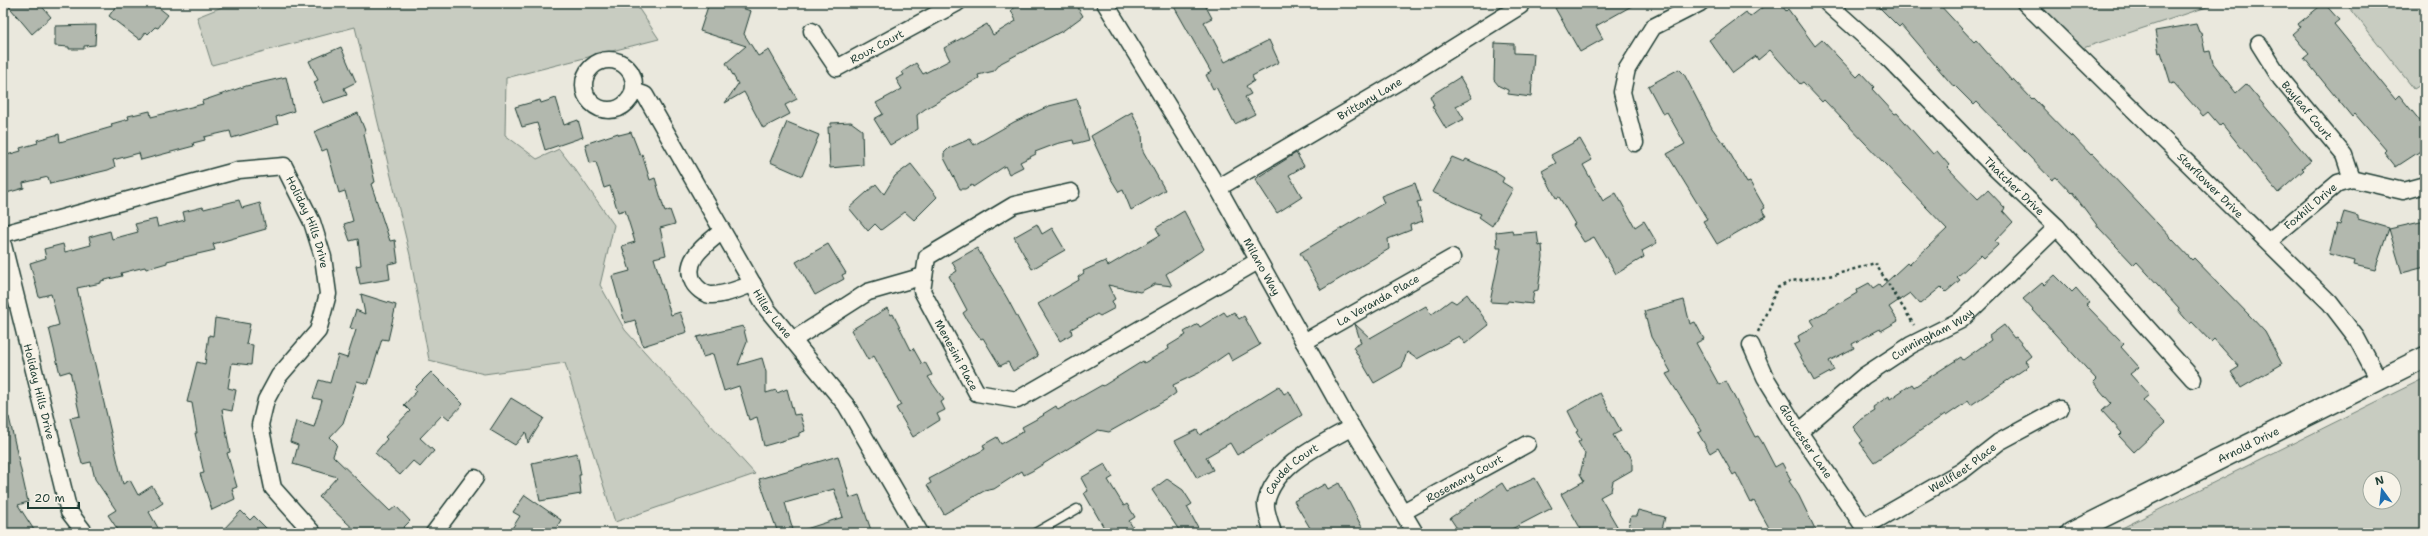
<svg xmlns="http://www.w3.org/2000/svg" width="2428" height="536" viewBox="0 0 2428 536" font-family="'Shantell Sans',sans-serif">
<rect width="100%" height="100%" fill="#eae8dd"/>
<filter id="ink" filterUnits="userSpaceOnUse"><feTurbulence type="fractalNoise" baseFrequency=".025" numOctaves="2"/><feDisplacementMap in="SourceGraphic" scale="8" xChannelSelector="R" yChannelSelector="G"/><feConvolveMatrix kernelMatrix="1 2 1 2 8 2 1 2 1" color-interpolation-filters="sRGB"/></filter>
<g filter="url(#ink)">
<g fill="#c8ccc1" stroke="#74847a" fill-rule="evenodd">
<polygon points="232,3 635,3 659,39 506,78 505,135 537,159 559,149 577,172 614,225 600,285 625,330 755,474 615,522 565,363 484,374 429,360 410,255 355,27 212,65 197,17"/>
<polygon points="2025,3 2219,3 2074,51"/>
<polygon points="2346,3 2425,3 2425,82 2414,89"/>
<path d="M2425 378V533H2112L2384 398ZM2370 478H2394V502H2370Z"/>
</g>
<g fill="#b2b8ae" stroke="#1f3d34">
<polygon points="6,3 39,3 51,17 32,34"/>
<polygon points="118,3 153,3 168,15 158,28 155,27 148,34 146,32 140,40 109,16"/>
<polygon points="709,3 726,3 751,11 744,34 758,56 769,50 797,99 785,105 790,114 763,128 744,92 725,103 738,84 726,63 746,46 700,31"/>
<polygon points="1023,3 1075,3 1083,16 1064,30 1001,63 994,71 978,75 979,78 925,109 917,115 918,129 890,145 874,119 883,114 876,103 902,89 896,79 904,75 902,72 916,63 923,74 950,60 944,48 987,24 993,35 1016,21 1011,10"/>
<polygon points="1172,3 1204,3 1212,18 1204,22 1225,62 1269,40 1279,62 1252,76 1254,81 1246,86 1251,94 1245,97 1255,114 1235,124 1216,87 1213,89 1206,75 1211,72"/>
<polygon points="1566,3 1637,3 1596,26 1603,39 1580,52 1555,8"/>
<polygon points="1768,3 1780,3 1786,11 1788,9 1815,46 1822,40 1857,77 1861,73 1874,87 1872,89 1895,114 1897,113 1933,154 1937,151 1949,165 1947,167 1978,199 1988,190 2005,208 2003,211 2013,222 1995,241 1998,245 1984,258 1981,255 1957,277 1960,280 1946,292 1941,287 1920,304 1910,293 1889,307 1898,321 1881,331 1880,329 1852,344 1854,348 1829,361 1834,370 1814,381 1794,345 1800,342 1798,336 1815,326 1811,320 1857,293 1856,290 1869,283 1873,288 1879,284 1881,287 1907,263 1909,265 1947,229 1824,100 1822,102 1803,82 1800,84 1770,50 1758,60 1756,56 1733,73 1709,40 1746,12 1750,17"/>
<polygon points="1875,3 1938,3 1974,42 1976,40 2012,81 2013,79 2032,99 2033,98 2071,137 2072,135 2091,155 2092,154 2173,240 2192,260 2194,258 2250,316 2265,332 2282,364 2241,388 2231,372 2239,367 2214,339 2211,342 2192,322 2190,324 2178,310 2179,308 2137,262 2134,265 2099,228 2072,192 2071,193 2056,177 2052,180 1977,102 1974,105 1955,86 1954,87 1901,25 1899,27"/>
<polygon points="2324,3 2339,20 2334,24 2395,99 2399,95 2425,127 2425,148 2396,167 2384,152 2386,150 2355,114 2352,117 2304,58 2309,54 2292,34 2300,27 2298,24"/>
<polygon points="2196,24 2199,32 2201,32 2205,52 2210,51 2213,63 2236,93 2246,84 2311,161 2302,168 2304,170 2278,193 2222,124 2220,126 2208,112 2203,116 2174,83 2171,84 2161,52 2159,53 2155,31"/>
<polygon points="96,25 95,45 84,46 84,49 69,49 69,47 55,46 55,26"/>
<polygon points="1495,43 1514,44 1514,53 1534,54 1531,97 1508,94 1508,90 1499,86 1494,80"/>
<polygon points="341,47 356,82 344,88 347,95 323,103 314,82 318,80 309,61"/>
<polygon points="1679,69 1684,74 1712,128 1722,142 1723,141 1747,183 1750,182 1765,208 1762,210 1766,216 1717,244 1703,221 1707,219 1667,154 1685,144 1667,112 1663,114 1648,86"/>
<polygon points="286,77 294,111 276,117 278,124 232,138 230,131 204,137 205,140 193,143 194,146 141,160 139,153 113,160 115,167 108,170 50,184 48,177 23,183 24,188 3,194 3,156 21,151 20,148 38,143 37,140 59,134 60,142 112,127 111,124 129,119 128,116 150,111 151,117 203,104 202,101 246,86"/>
<polygon points="1460,77 1472,98 1456,106 1464,119 1446,129 1432,106 1434,105 1430,96"/>
<polygon points="556,98 564,125 578,120 583,137 545,150 537,123 522,127 515,107 540,100 541,103"/>
<polygon points="1077,99 1089,140 1074,144 1073,140 1056,144 1035,152 1036,154 1020,162 1023,167 1009,174 1005,166 973,187 972,185 965,189 960,189 944,158 944,153 949,148 970,139 974,145 1014,122 1049,106"/>
<polygon points="1132,112 1142,133 1143,151 1165,190 1131,210 1123,190 1119,192 1111,179 1091,136"/>
<polygon points="358,113 366,133 364,134 375,182 371,184 390,241 395,240 398,262 388,264 390,279 360,284 356,266 361,265 358,239 350,241 344,224 353,221 345,191 339,193 327,149 322,151 314,132"/>
<polygon points="787,122 819,135 802,176 770,162"/>
<polygon points="851,122 862,130 863,165 830,168 828,127 831,127 831,123"/>
<polygon points="631,132 640,155 642,154 650,180 655,178 665,212 670,210 675,224 660,228 666,255 654,258 671,315 680,312 687,332 643,346 635,320 625,323 612,276 630,271 622,246 635,242 625,210 618,212 610,186 604,188 596,162 590,163 585,144 618,133 619,135"/>
<polygon points="1580,139 1592,160 1583,165 1603,201 1616,193 1635,227 1644,221 1657,243 1642,251 1644,257 1616,274 1594,237 1584,242 1573,225 1575,224 1559,197 1556,198 1542,171 1556,163 1551,155"/>
<polygon points="1296,153 1304,166 1289,175 1302,197 1277,213 1255,179"/>
<polygon points="1452,157 1464,162 1466,159 1495,172 1504,178 1502,182 1513,189 1492,226 1479,217 1481,214 1432,192"/>
<polygon points="911,164 937,197 914,220 905,212 881,230 875,224 868,231 849,208 876,184 884,194 895,176"/>
<polygon points="1415,183 1421,201 1417,202 1423,221 1410,225 1411,230 1388,239 1389,249 1321,290 1300,253 1384,203 1381,196"/>
<polygon points="239,200 242,208 260,203 266,229 213,244 215,250 167,261 167,263 146,269 145,267 121,273 122,276 101,281 101,283 77,288 123,484 130,480 138,495 152,486 163,503 149,512 161,533 120,533 108,515 116,510 95,479 91,462 82,464 70,418 80,416 70,371 60,374 49,328 59,325 51,294 39,297 30,263 46,258 44,249 63,244 65,252 91,245 89,237 110,231 112,239 138,232 135,224 156,219 158,227 185,220 183,212 203,207 204,209"/>
<polygon points="1184,211 1204,249 1166,274 1172,286 1155,284 1140,292 1108,285 1115,299 1112,301 1115,308 1100,316 1097,314 1071,329 1072,334 1060,341 1038,304 1079,280 1078,277 1084,273 1083,271 1105,261 1108,266 1160,235 1156,228"/>
<polygon points="2344,212 2358,216 2358,219 2389,228 2375,270 2354,265 2355,261 2329,254 2337,224 2340,225"/>
<polygon points="2425,221 2425,267 2402,273 2389,229"/>
<polygon points="1037,224 1042,234 1052,228 1065,250 1032,269 1014,237"/>
<polygon points="1512,230 1513,234 1537,232 1539,246 1542,245 1543,257 1538,290 1534,291 1532,304 1508,301 1507,303 1490,302 1501,248 1497,248 1496,232"/>
<polygon points="828,244 846,273 842,275 844,279 815,295 796,262"/>
<polygon points="977,248 1007,298 1038,356 1013,371 1008,362 1000,366 983,338 981,339 967,320 963,313 967,310 949,276 957,271 952,262"/>
<polygon points="2055,275 2072,292 2076,288 2089,303 2086,305 2124,344 2121,347 2139,367 2130,374 2149,395 2143,400 2165,423 2134,452 2119,436 2122,433 2102,411 2111,403 2093,382 2096,379 2023,299 2042,283 2044,285"/>
<polygon points="361,294 396,305 388,340 382,339 368,384 357,381 343,423 330,437 337,444 333,456 390,511 396,506 410,521 398,533 358,533 319,497 337,477 293,464 298,445 290,442 296,421 314,427 322,400 313,398 319,380 330,383 338,355 347,358 356,330 350,328 356,310 365,314"/>
<polygon points="1467,294 1489,325 1465,344 1459,336 1417,359 1407,352 1402,367 1374,383 1353,347 1361,343 1355,324 1370,338 1426,306 1431,315 1451,300 1456,303"/>
<polygon points="1684,300 1690,324 1695,322 1704,339 1696,343 1719,385 1726,381 1755,437 1758,436 1762,442 1775,467 1782,463 1791,480 1789,481 1799,496 1817,533 1772,533 1754,501 1751,503 1736,473 1733,475 1718,448 1710,453 1698,433 1702,431 1666,374 1671,372 1651,337 1644,311"/>
<polygon points="887,308 891,315 893,314 911,350 913,348 922,364 925,362 932,375 928,377 944,400 941,402 945,410 937,414 940,420 913,437 896,408 901,405 874,356 868,360 851,330"/>
<polygon points="1224,312 1227,316 1234,312 1239,319 1244,316 1260,345 1232,361 1228,353 1199,373 1173,385 1176,393 1168,399 1109,432 1098,430 1032,471 1024,475 1022,471 994,489 984,491 944,514 927,485 931,483 929,479 985,449 983,445 997,437 1001,444 1024,431 1022,427 1044,415 1043,414 1056,406 1058,410 1102,385 1103,386 1143,361 1144,363 1169,349 1168,346 1186,335 1184,332 1198,324 1200,327"/>
<polygon points="215,318 250,324 246,344 253,345 251,365 232,363 228,388 236,390 232,411 222,409 230,452 227,453 237,487 232,489 235,499 212,510 200,474 204,473 195,433 197,433 192,403 187,402 197,362 205,364 209,335 213,336"/>
<polygon points="2004,325 2014,338 2016,337 2022,344 2031,356 2025,361 2029,366 1971,405 1968,401 1946,416 1945,414 1874,462 1860,443 1863,441 1853,427 1859,421 1875,411 1873,407 1889,396 1890,399 1912,384 1914,387 1961,357 1963,360 1991,340 1989,336"/>
<polygon points="743,326 747,342 738,365 762,358 766,372 766,393 776,390 777,393 787,389 794,415 800,414 805,431 799,433 799,436 764,446 757,417 749,420 739,386 724,391 713,354 703,357 697,337"/>
<polygon points="431,372 463,404 449,419 443,414 420,438 434,451 420,467 413,461 400,475 375,453 387,439 385,437 410,411 404,405 417,391 414,389"/>
<polygon points="1279,386 1284,394 1289,391 1302,415 1237,455 1230,443 1206,457 1213,470 1197,478 1175,441 1197,430 1200,435"/>
<polygon points="1600,393 1621,431 1613,435 1623,451 1629,453 1632,460 1632,470 1613,481 1611,491 1600,497 1621,533 1583,533 1561,494 1584,481 1580,474 1585,454 1578,442 1581,440 1576,432 1578,431 1568,411"/>
<polygon points="511,398 544,418 528,443 526,432 515,445 490,430"/>
<polygon points="9,417 28,502 18,505 36,533 3,533 3,418"/>
<polygon points="577,453 581,475 579,475 581,494 540,501 532,463"/>
<polygon points="838,456 850,498 859,495 872,533 804,533 803,530 843,517 834,489 785,503 794,533 778,533 759,479"/>
<polygon points="1105,464 1113,477 1108,480 1124,506 1127,504 1135,517 1129,521 1136,533 1107,533 1084,493 1088,491 1081,478"/>
<polygon points="1535,478 1552,508 1504,533 1460,533 1450,518 1502,483 1507,491"/>
<polygon points="1167,479 1183,490 1192,504 1187,507 1201,533 1181,533 1152,490"/>
<polygon points="1339,483 1365,533 1313,533 1294,501 1325,484 1328,489"/>
<polygon points="525,495 561,520 553,533 509,533 520,516 513,512"/>
<polygon points="1638,510 1665,517 1661,533 1627,533 1631,516 1636,516"/>
<polygon points="241,511 250,520 254,516 271,533 220,533"/>
</g>
<g fill="none" stroke-linecap="round" stroke-linejoin="round">
<g stroke="#1f3d34" stroke-width="11">
<polyline id="service" points="1035,533 1077,509"/>
</g>
<g stroke="#1f3d34" stroke-width="19">
<g id="minor">
<path id="s1" d="M1105 3 1218 188 1347 419 1415 533"/>
<path id="s2" d="M1827 3 1885 55 1995 168 2057 227 2193 379"/>
<path id="s3" d="M2025 3 2330 303 2356 337 2379 380"/>
<path id="s4" d="M812 31 837 68 957 3"/>
<path id="s5" d="M2259 44 2281 79 2344 155 2352 179"/>
<circle cx="609" cy="85" r="25"/>
<path id="s6" d="M634 91 645 95 767 309 846 405 920 533"/>
<polyline points="1635,143 1622,92 1627,69 1653,27 1700,3"/>
<path id="s7" d="M1218 188 1403 79 1520 6"/>
<path id="s8" d="M1071 192 1014 205 927 257 922 291 977 393 1017 400 1258 261"/>
<path d="M722 231C707 244 682 259 693 282 696 288 704 294 710 295 723 296 740 288 753 284"/>
<path id="s9" d="M3 234 239 170 284 166 312 222 323 257 328 294 318 331 279 376 266 400 260 425 273 488 313 533"/>
<path id="s10" d="M2269 241 2338 183 2352 179 2403 191 2425 185"/>
<path id="s11" d="M3 245 69 512 85 533"/>
<polyline points="793,340 868,292 924,276"/>
<path id="s12" d="M1304 342 1452 258"/>
<path id="s13" d="M1751 345 1765 377 1799 432 1868 533"/>
<path id="s14" d="M1799 432 1864 376 1911 345 1961 320 2057 227"/>
<path id="s15" d="M1403 512 1527 444"/>
<path id="s16" d="M1864 527 1962 471 1999 442 2060 409"/>
<polyline points="434,533 475,478"/>
<path id="s17" d="M1273 533C1271 525 1265 511 1266 503 1274 464 1321 445 1352 427"/>
</g>
</g>
<g stroke="#1f3d34" stroke-width="23">
<g id="tertiary">
<path id="s18" d="M2071 533 2425 357"/>
</g>
</g>
<polyline stroke="#1f3d34" stroke-width="2.5" stroke-dasharray="3 3" stroke-linecap="butt" points="1758,332 1777,288 1792,281 1834,275 1875,263 1914,325"/>
<use href="#service" stroke="#f7f3e8" stroke-width="8"/>
<use href="#minor" stroke="#f7f3e8" stroke-width="16"/>
<use href="#tertiary" stroke="#f7f3e8" stroke-width="20"/>
</g>
</g>
<g text-anchor="middle" stroke-width="3" stroke-linejoin="round" paint-order="stroke">
<g font-size="11" fill="#1f3d34" stroke="#f7f3e8">
<text dy="4" stroke="none"><textPath href="#s4" startOffset="90">Roux Court</textPath></text>
<text dy="4" stroke="none"><textPath href="#s7" startOffset="176">Brittany Lane</textPath></text>
<text dy="4" stroke="none"><textPath href="#s5" startOffset="82">Bayleaf Court</textPath></text>
<text dy="4" stroke="none"><textPath href="#s3" startOffset="260">Starflower Drive</textPath></text>
<text dy="4" stroke="none"><textPath href="#s2" startOffset="262">Thatcher Drive</textPath></text>
<text dy="4" stroke="none"><textPath href="#s10" startOffset="54">Foxhill Drive</textPath></text>
<text dy="4" stroke="none"><textPath href="#s9" startOffset="351">Holiday Hills Drive</textPath></text>
<text dy="4" stroke="none"><textPath href="#s1" startOffset="307">Milano Way</textPath></text>
<text dy="4" stroke="none"><textPath href="#s12" startOffset="85">La Veranda Place</textPath></text>
<text dy="4" stroke="none"><textPath href="#s6" startOffset="265">Hiller Lane</textPath></text>
<text dy="4" stroke="none"><textPath href="#s14" startOffset="166">Cunningham Way</textPath></text>
<text dy="4" stroke="none"><textPath href="#s8" startOffset="267">Menesini Place</textPath></text>
<text dy="4" stroke="none"><textPath href="#s11" startOffset="151">Holiday Hills Drive</textPath></text>
<text dy="4" stroke="none"><textPath href="#s13" startOffset="111">Gloucester Lane</textPath></text>
<text dy="4" stroke="none"><textPath href="#s18" startOffset="198">Arnold Drive</textPath></text>
<text dy="4" stroke="none"><textPath href="#s16" startOffset="115">Wellfleet Place</textPath></text>
<text dy="4" stroke="none"><textPath href="#s17" startOffset="75">Caudel Court</textPath></text>
<text dy="4" stroke="none"><textPath href="#s15" startOffset="70">Rosemary Court</textPath></text>
</g>
</g>
<rect width="2428" height="536" fill="none" stroke="#f7f3e8" stroke-width="16"/>
<rect x="8" y="8" width="2412" height="520" fill="none" stroke="#1f3d34" stroke-width="1.5" filter="url(#ink)"/>
<g transform="translate(2382 490) rotate(345)"><circle r="19" fill="#f7f3e8" stroke="#a1aaa0"/>
<path d="M0-3L7 15L0 10L-7 15Z" fill="#1f6fb2"/>
<text y="-6" font-size="11" font-weight="bold" text-anchor="middle" fill="#1f3d34">N</text>
</g>
<path d="M28 502v6h51v-6" fill="none" stroke="#1f3d34" stroke-width="2"/>
<text x="34" y="502" font-size="12" fill="#1f3d34" stroke="#f7f3e8" stroke-width="3" paint-order="stroke">20 m</text>
</svg>
